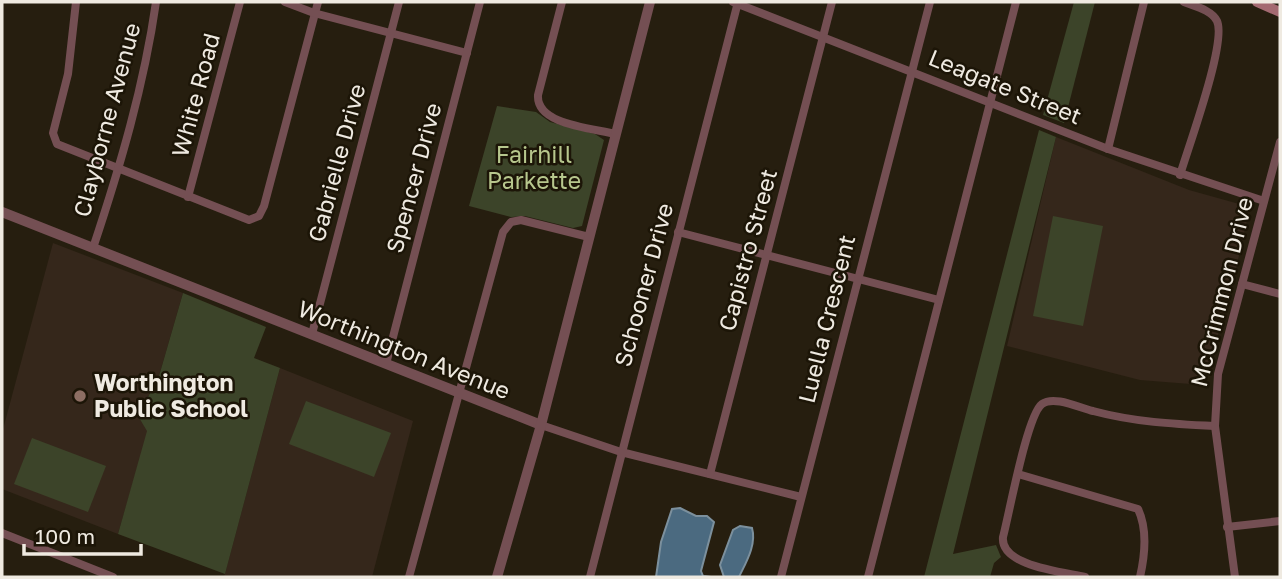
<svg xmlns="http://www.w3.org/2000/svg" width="1282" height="579" viewBox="0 0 1282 579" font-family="'Golos Text',sans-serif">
<rect width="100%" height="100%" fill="#261e0f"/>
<g fill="#35271b">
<polygon points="1056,137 1189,190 1250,207 1231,291 1203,385 1140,380 1007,346"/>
<polygon points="53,243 183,293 159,376 138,416 148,431 118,534 2,489 2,433"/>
<polygon points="280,368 413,421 372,577 224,577"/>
</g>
<g fill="#3c4429">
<polygon points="1074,2 1095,2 1064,123 1043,115"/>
<polygon points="497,106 536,112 550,122 595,134 604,140 582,226 573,228 525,216 511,217 469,206"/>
<polygon points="1039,130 1056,137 953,554 996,545 1001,557 994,563 990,577 924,577"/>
<polygon points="1053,216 1103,226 1083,326 1033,316"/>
<polygon points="183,293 266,327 254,358 280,368 225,574 118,534 147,431 138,416 159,376"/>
<polygon points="306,401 391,433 374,477 289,444"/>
<polygon points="32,438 106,466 88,512 14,484"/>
</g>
<g fill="#4b6a80" stroke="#7c909d" stroke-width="2">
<polygon points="680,508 696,516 707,516 714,522 701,571 703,576 711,577 656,577 661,542 672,509"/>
<path d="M740 526 752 528C757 545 745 564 739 577H724L720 565 733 530Z"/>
</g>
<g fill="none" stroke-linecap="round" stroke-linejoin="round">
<g stroke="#744f53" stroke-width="8">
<polyline points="76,2 68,74 53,133 57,144 249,220 259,216 264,206 318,2"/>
<polyline points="285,2 314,13 467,53"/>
<path d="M562 2 538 95C536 125 592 128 616 134"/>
<polyline points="733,2 1108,149 1264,201"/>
<polyline points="1108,149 1144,2"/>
<path d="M1180 175C1188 148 1227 42 1217 21 1212 10 1194 6 1184 2"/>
<polyline points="188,197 240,2"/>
<polyline points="678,232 939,300"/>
<path d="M93 248C120 167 144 86 156 2"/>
<polyline points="1242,284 1280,294"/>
<polyline points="312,334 399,2"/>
<polyline points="386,364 480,2"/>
<polyline points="541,425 621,452 801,497"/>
<polyline points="710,474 832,2"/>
<path d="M1018 474 1138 509C1148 530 1145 555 1140 577"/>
<polyline points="1227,527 1280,521"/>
<polyline points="2,533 113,577"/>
<polyline points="409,577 503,232 511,222 521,220 589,237"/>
<polyline points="590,577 738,2"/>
<polyline points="781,577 930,2"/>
<polyline points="868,577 1016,2"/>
<path d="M1085 577C1063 572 1000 566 1003 537 1009 515 1027 415 1042 404 1054 395 1080 408 1093 411 1134 422 1173 424 1215 426"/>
<polyline points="1235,577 1215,426 1218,374 1280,142"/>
</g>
<g stroke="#744f53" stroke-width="10">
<polyline points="2,212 541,425"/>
<polyline points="497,577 541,425 650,2"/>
</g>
<polyline stroke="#a46a71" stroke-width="10" points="1257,2 1280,12"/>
</g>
<circle fill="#8d6e63" stroke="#1c1507" stroke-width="2.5" cx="80" cy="396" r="7"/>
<g text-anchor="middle" stroke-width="5" stroke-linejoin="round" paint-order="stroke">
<g font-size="23" fill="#efeae1" stroke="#1c1507">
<text transform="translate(1005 87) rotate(22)" y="8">Leagate Street</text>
<text transform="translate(196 95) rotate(-75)" y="8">White Road</text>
<text transform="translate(107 120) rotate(-75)" y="8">Clayborne Avenue</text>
<text transform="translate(337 163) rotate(-75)" y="8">Gabrielle Drive</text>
<text transform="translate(414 178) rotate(-75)" y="8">Spencer Drive</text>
<text transform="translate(748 250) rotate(-75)" y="8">Capistro Street</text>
<text transform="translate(644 285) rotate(-75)" y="8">Schooner Drive</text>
<text transform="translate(1222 292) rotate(-76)" y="8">McCrimmon Drive</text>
<text transform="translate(827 319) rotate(-76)" y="8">Luella Crescent</text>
<text transform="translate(404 350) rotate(22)" y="8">Worthington Avenue</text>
</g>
<g font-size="23" fill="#b7c78d" stroke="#1c1507">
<text x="534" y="163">Fairhill<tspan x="534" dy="26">Parkette</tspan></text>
</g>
<g font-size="23" font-weight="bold" fill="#efeae1" stroke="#1c1507" text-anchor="start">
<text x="94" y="391">Worthington<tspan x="94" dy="26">Public School</tspan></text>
</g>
</g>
<rect width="1282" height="579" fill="none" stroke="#efeae1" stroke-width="7"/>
<path d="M24 544v10h117v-10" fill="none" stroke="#efeae1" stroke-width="3.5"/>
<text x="35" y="544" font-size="21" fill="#efeae1" stroke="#1c1507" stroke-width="5" paint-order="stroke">100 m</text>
</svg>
